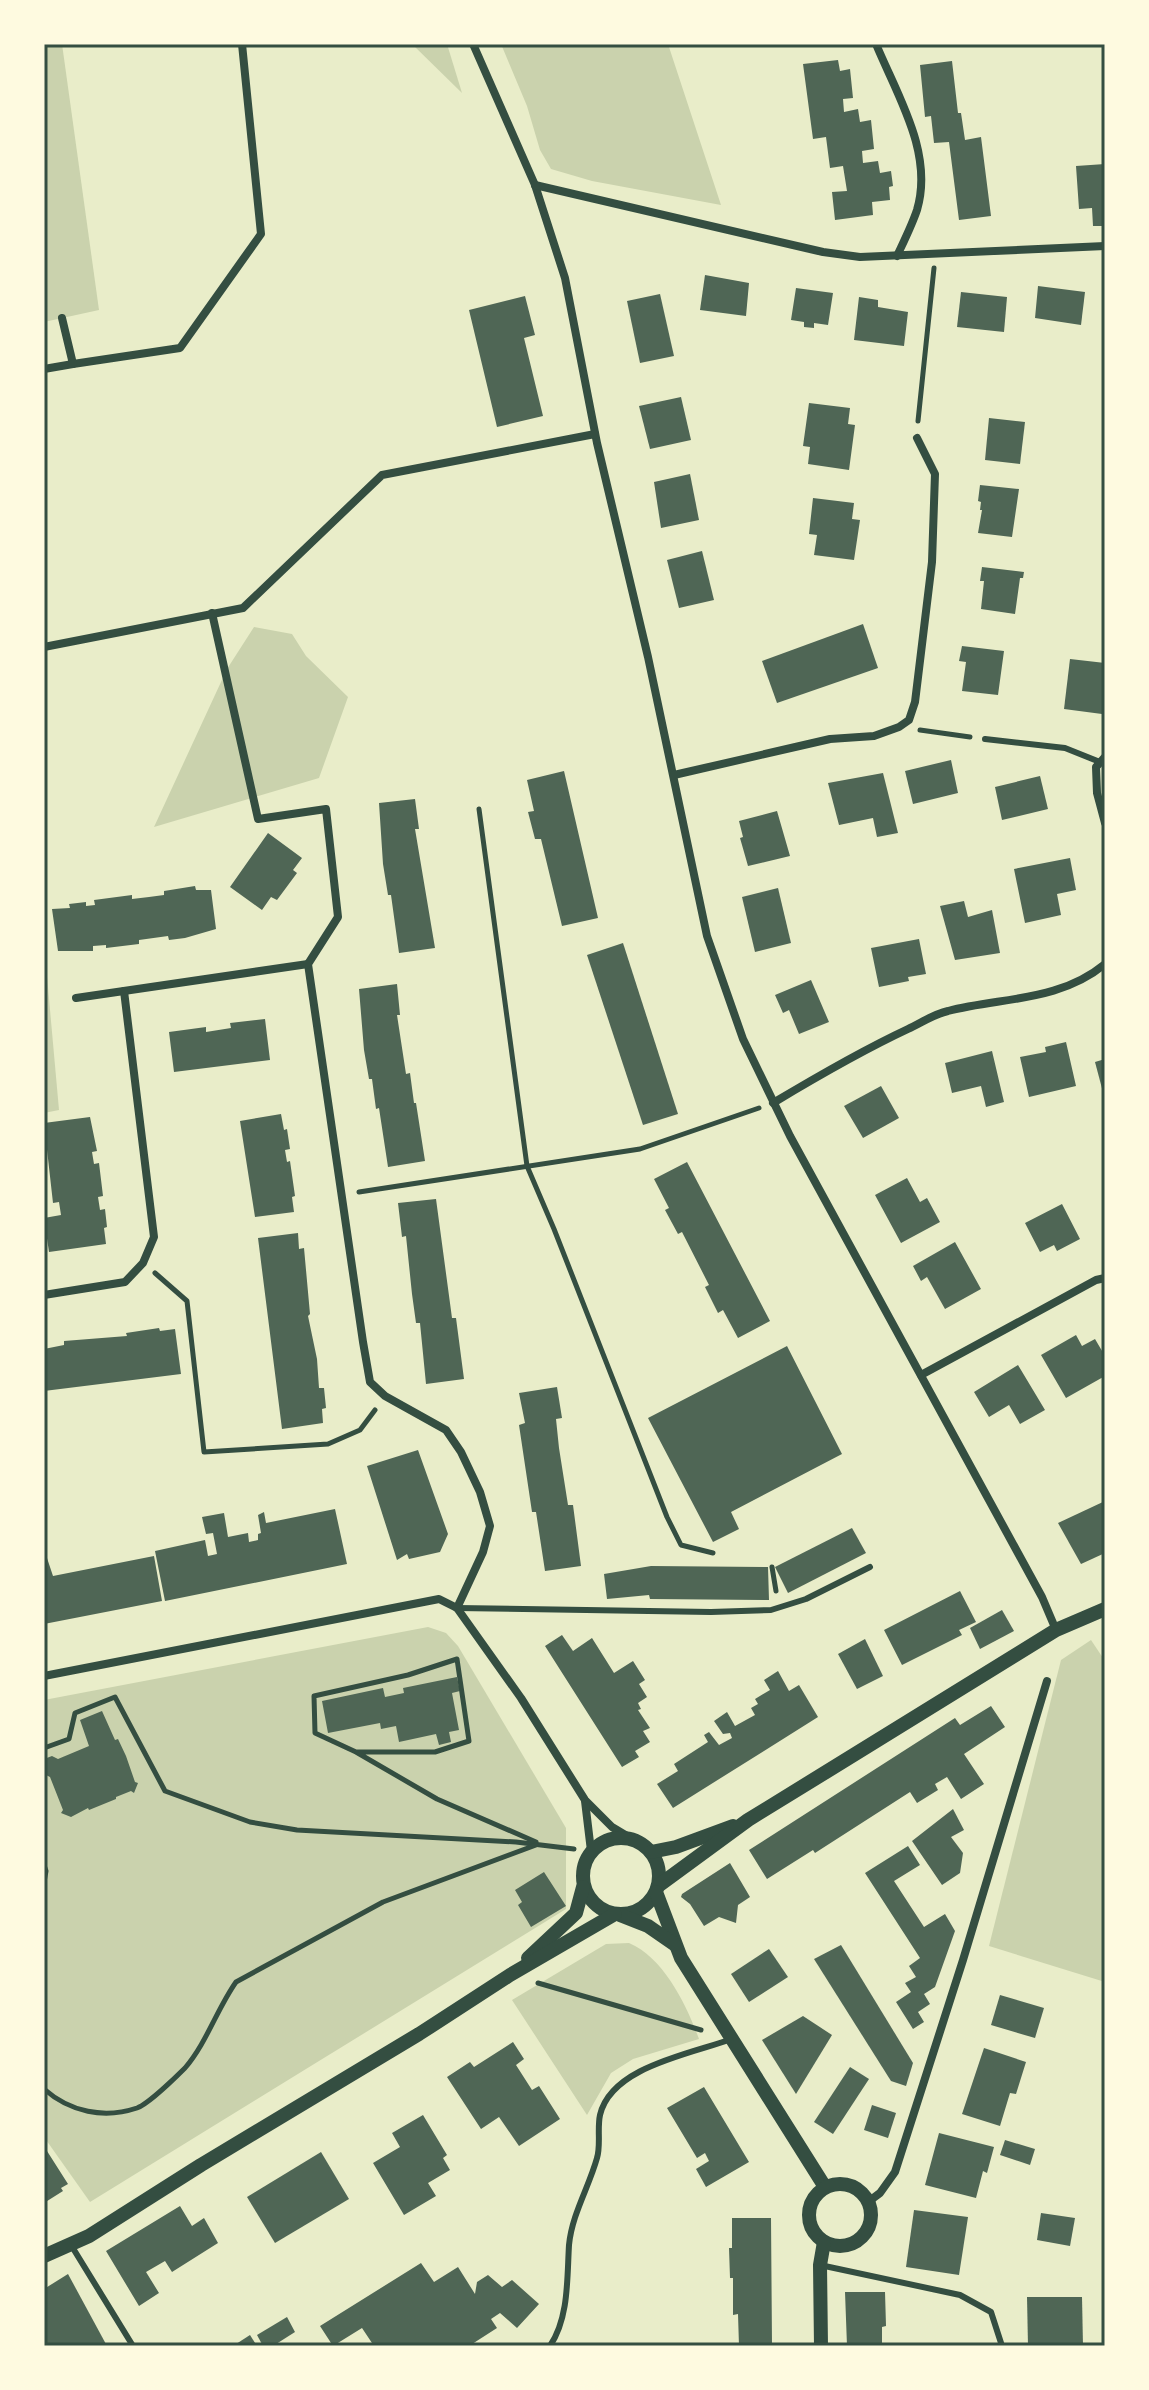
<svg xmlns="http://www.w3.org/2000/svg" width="1149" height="2390" viewBox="0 0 1149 2390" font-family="Overpass,sans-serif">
<rect width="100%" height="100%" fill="#e9edc9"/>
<g fill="#cad2ad">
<polygon points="44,44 62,44 99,310 44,322"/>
<polygon points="412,44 447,44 462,93"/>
<polygon points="501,44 668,44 721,205 592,181 551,169 540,150 527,106"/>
<polygon points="254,627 292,634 306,656 348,697 319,778 154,827 227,669"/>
<polygon points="44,943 59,1110 44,1113"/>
<polygon points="428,1627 446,1633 458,1646 566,1828 566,1909 90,2202 44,2137 44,1700"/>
<polygon points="1091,1640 1105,1661 1105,1982 989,1946 1061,1660"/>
<path d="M629 1943C664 1958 686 2004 699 2039L633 2059 611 2073 587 2115 512 2000 606 1944Z"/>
</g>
<g fill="#4f6655">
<polygon points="838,60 840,71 850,69 853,98 843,99 844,112 858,109 860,122 871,120 874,149 862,151 863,163 878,161 880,173 891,171 893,186 889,187 890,200 872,202 873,215 835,220 832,192 847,191 843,166 830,168 826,137 813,139 803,64"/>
<polygon points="952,61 958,113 961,113 965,140 981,137 991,216 959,220 949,142 934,143 931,116 925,117 920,65"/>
<polygon points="1105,164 1105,226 1093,226 1092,208 1079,209 1076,166"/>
<polygon points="705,275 749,283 746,316 700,310"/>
<polygon points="1038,286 1085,292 1081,325 1035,318"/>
<polygon points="796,288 833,293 828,325 814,323 814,328 804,327 804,322 791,320"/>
<polygon points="961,292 1007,297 1004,332 957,327"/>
<polygon points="660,294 674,356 640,363 627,301"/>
<polygon points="525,296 535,335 524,338 543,416 497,427 469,310"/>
<polygon points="859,297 878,300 878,307 908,312 904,346 854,340"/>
<polygon points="681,397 691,440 650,449 639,406"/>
<polygon points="809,403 850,408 848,424 855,425 849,470 808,464 810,447 803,446"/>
<polygon points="989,418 1025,422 1020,464 985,460"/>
<polygon points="690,474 699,520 661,528 654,482"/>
<polygon points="980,485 1019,489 1012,537 978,533 982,510 980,510 981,502 978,501"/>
<polygon points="813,498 854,503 852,519 860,520 854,560 814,555 817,535 809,534"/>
<polygon points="702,551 714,600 679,608 667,560"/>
<polygon points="982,567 1024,572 1023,578 1020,578 1015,614 981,609 984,581 980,581"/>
<polygon points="863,624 878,668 777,703 762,661"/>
<polygon points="962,646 1004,651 998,695 962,691 966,662 959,661"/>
<polygon points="1070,659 1105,663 1102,714 1064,709"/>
<polygon points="951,760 958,793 913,804 905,771"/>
<polygon points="564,771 598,918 562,926 541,839 535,839 528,812 534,811 527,780"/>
<polygon points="883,773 898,833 877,837 873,818 839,825 828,783"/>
<polygon points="1040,776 1048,809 1002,820 995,787"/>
<polygon points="415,799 419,829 415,829 435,948 399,953 391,895 388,895 383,864 379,803"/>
<polygon points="777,811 790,856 748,866 740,838 743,837 739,821"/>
<polygon points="268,833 302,858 293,870 297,873 277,900 271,897 262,910 230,887"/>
<polygon points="1070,858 1076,890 1057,894 1061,915 1025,923 1014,869"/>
<polygon points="195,886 196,890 211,890 216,929 185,938 169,940 168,936 139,940 139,944 106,948 106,945 93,946 93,951 58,951 52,909 70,908 69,904 86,902 86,906 95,905 94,900 132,895 132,899 149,897 164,895 164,891"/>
<polygon points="778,888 791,943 755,952 742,897"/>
<polygon points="964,901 968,917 992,910 1000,953 955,960 940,906"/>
<polygon points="919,939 926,974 908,977 909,981 879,987 871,948"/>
<polygon points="623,943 678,1114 643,1125 587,955"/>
<polygon points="811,980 829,1022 799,1034 789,1010 783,1013 775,995"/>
<polygon points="397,984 400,1015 397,1015 406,1074 410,1073 414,1103 416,1103 425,1161 388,1167 379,1108 376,1109 372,1079 369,1079 364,1050 359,989"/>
<polygon points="265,1019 270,1060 174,1072 169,1032 206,1027 206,1032 231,1028 230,1023"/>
<polygon points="1066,1042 1076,1086 1029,1097 1020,1057 1046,1052 1045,1047"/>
<polygon points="992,1051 1004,1102 986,1107 981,1086 952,1093 945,1063"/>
<polygon points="1105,1059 1105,1096 1104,1096 1095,1062"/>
<polygon points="881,1086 899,1118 863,1138 844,1106"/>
<polygon points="281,1114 284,1130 287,1129 290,1149 285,1150 287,1162 290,1161 295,1196 292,1197 294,1212 255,1217 240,1121"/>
<polygon points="90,1117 97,1151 92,1152 94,1164 99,1163 103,1196 98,1197 100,1210 105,1209 107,1227 104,1228 106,1244 49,1252 44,1218 61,1215 59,1202 53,1203 44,1123"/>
<polygon points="687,1162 770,1321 738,1338 723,1310 718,1313 705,1287 709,1285 682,1232 678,1234 665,1210 669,1208 654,1179"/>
<polygon points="907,1178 920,1202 927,1198 940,1222 901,1243 875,1195"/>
<polygon points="436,1199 452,1318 456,1318 464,1379 426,1384 420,1323 416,1323 412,1294 406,1236 402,1237 398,1203"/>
<polygon points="1062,1204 1080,1239 1057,1251 1054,1245 1040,1252 1025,1223"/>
<polygon points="298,1233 299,1249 304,1248 310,1314 308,1316 317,1359 319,1388 324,1388 326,1408 322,1409 323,1423 282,1429 258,1238"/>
<polygon points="955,1242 981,1289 945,1309 927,1277 921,1281 913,1266"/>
<polygon points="159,1328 160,1331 175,1329 181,1374 44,1391 44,1349 64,1345 64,1341 127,1336 126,1333"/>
<polygon points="1076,1335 1082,1346 1095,1339 1105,1356 1105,1376 1066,1398 1041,1355"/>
<polygon points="787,1346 842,1454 731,1512 739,1529 713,1542 648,1418"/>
<polygon points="1018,1365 1045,1410 1020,1424 1009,1405 989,1417 974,1392"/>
<polygon points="557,1387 562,1418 556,1419 559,1448 568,1505 573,1505 581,1566 545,1571 536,1512 532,1512 519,1425 525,1423 519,1393"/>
<polygon points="418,1450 448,1534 440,1552 409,1559 407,1554 397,1560 367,1466"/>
<polygon points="1105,1501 1105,1553 1081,1564 1058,1523"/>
<polygon points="335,1509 347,1564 165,1601 155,1551 205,1540 208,1556 217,1554 213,1533 206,1534 202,1517 224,1513 228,1537 248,1533 249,1542 258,1540 258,1534 261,1533 258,1515 264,1512 266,1523"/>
<polygon points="852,1528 866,1553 788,1593 775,1567"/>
<polygon points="154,1556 162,1601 44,1624 44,1559 47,1558 53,1576"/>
<polygon points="651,1566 768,1567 769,1600 650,1599 649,1595 607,1599 604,1574"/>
<polygon points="960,1591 976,1622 959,1630 962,1635 902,1665 884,1630"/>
<polygon points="1002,1610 1014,1631 980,1649 970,1628"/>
<polygon points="562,1635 573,1651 592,1638 614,1673 633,1661 645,1680 639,1684 647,1697 638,1703 641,1709 638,1710 650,1728 643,1731 650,1742 635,1751 639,1757 622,1767 545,1646"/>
<polygon points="865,1639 883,1676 857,1689 838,1654"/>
<polygon points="778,1671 789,1691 799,1685 818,1717 673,1808 657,1784 678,1771 674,1764 708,1742 704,1735 709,1732 719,1745 732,1738 730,1733 723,1734 714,1721 727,1712 735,1726 755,1715 751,1708 758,1704 755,1699 770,1690 764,1680"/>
<polygon points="457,1677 460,1691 452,1693 459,1730 449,1732 451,1742 439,1745 436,1734 399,1742 396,1726 381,1729 380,1723 328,1733 322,1701 383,1688 385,1697 404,1693 403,1688"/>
<polygon points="991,1706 1005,1727 964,1754 984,1784 961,1799 947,1777 935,1784 938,1790 917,1803 910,1792 815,1853 813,1850 767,1879 749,1850 955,1718 960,1725"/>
<polygon points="102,1711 115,1740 118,1739 126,1756 135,1782 138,1783 134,1793 131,1791 116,1797 116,1799 89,1810 88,1808 71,1817 61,1813 63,1810 50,1777 44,1774 44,1759 52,1756 58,1759 89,1746 80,1720"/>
<polygon points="953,1809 964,1830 951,1837 963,1853 960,1873 942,1885 912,1841"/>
<polygon points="908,1846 920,1865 894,1881 924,1927 945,1914 955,1931 935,1987 924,1994 930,2004 918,2012 924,2022 913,2029 896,2002 911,1992 905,1983 916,1977 909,1966 920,1958 865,1873"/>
<polygon points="730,1863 750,1897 738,1905 736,1923 719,1917 704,1926 690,1904 681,1897 682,1894"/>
<polygon points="544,1872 566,1906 531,1927 518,1905 522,1902 515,1890"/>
<polygon points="841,1945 913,2063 906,2086 891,2081 814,1959"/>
<polygon points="769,1949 788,1977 749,2002 731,1974"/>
<polygon points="1000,1995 1044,2008 1035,2038 991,2025"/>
<polygon points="803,2016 832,2035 796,2094 762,2040"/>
<polygon points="513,2042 524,2059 516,2065 532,2090 539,2086 560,2119 519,2146 499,2117 481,2129 447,2077 470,2062 474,2067"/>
<polygon points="984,2048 1026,2062 1016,2094 1010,2093 1000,2126 962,2114"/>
<polygon points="850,2067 869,2079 833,2134 814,2122"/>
<polygon points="704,2087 749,2162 706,2187 696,2169 709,2161 705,2153 697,2158 667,2108"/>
<polygon points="872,2105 896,2113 888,2138 864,2130"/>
<polygon points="423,2115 447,2155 443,2158 450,2170 428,2183 436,2196 404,2215 373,2163 400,2147 392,2133"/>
<polygon points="939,2133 994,2147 987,2173 983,2171 976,2198 925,2185"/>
<polygon points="1005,2140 1035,2149 1030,2165 1000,2155"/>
<polygon points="47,2151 68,2184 61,2188 63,2191 44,2203 44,2153"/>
<polygon points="321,2152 349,2199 275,2243 247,2197"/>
<polygon points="180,2206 192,2226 204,2218 218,2243 172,2272 165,2261 146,2272 159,2293 139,2306 106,2251"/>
<polygon points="914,2210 968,2217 959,2275 906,2267"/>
<polygon points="1041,2213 1075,2218 1070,2246 1037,2240"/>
<polygon points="732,2218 771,2218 772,2346 739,2346 738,2314 733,2315 733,2278 730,2278 729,2248 732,2248"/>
<polygon points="421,2263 434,2282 458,2267 475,2294 477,2282 488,2275 502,2287 512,2280 539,2304 517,2328 500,2313 491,2319 497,2328 469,2346 374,2346 362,2328 333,2346 320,2326"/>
<polygon points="68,2274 107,2346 47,2346 44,2342 44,2289"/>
<polygon points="845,2292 885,2292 886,2326 882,2327 882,2346 847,2346"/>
<polygon points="1027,2297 1082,2297 1083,2346 1028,2346"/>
<polygon points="287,2317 295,2332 273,2346 263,2346 257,2335"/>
<polygon points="250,2335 257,2346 233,2346"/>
</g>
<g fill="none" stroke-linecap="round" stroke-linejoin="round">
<g stroke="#344e41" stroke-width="5">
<polyline points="918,421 934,268"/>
<polyline points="920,730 970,737"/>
<polyline points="479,809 527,1166 554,1229 667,1517 681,1545 713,1553"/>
<polyline points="359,1192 640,1149 759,1108"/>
<polyline points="155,1273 187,1301 204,1452 328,1444 360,1430 375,1410"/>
<polyline points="772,1567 776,1591"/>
<polyline points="44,1748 69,1739 75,1713 115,1697 165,1791 250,1822 297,1830 516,1842 574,1849"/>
<polyline points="356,1752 315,1733 314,1696 408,1675 457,1659 469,1741 435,1752 356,1752 437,1799 536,1842"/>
<polyline points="44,1865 46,1871 44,1882"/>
<polyline points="538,1983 701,2030"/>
<path d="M44 2089C70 2112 104 2119 137 2108 148 2104 176 2077 185 2068 207 2042 217 2009 236 1982L383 1902 536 1845"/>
</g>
<g stroke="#344e41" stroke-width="6">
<polyline points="985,739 1065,748 1100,762"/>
<polyline points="457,1608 711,1612 771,1610 806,1599 870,1567"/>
<polyline points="71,2245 133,2346"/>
<polyline points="820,2265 960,2295 991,2312 1002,2346"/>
<path d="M550 2346C569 2318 567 2278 569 2245 572 2214 589 2187 597 2158 601 2145 597 2129 600 2115 611 2067 690 2054 732 2039"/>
</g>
<g stroke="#344e41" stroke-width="8">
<polyline points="473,44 535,185 565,278 597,443 648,657 707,936 743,1039 790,1136 1042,1597 1056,1630"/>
<path d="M876 44C897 95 934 153 917 210 912 225 904 241 897 256"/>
<polyline points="535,185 823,252 860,257 1105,246"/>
<polyline points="73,364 180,348 261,234 242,44"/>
<polyline points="44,369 73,364 62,318"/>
<polyline points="212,613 258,819 326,809 338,917 308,964 363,1342 370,1382 385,1396 446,1430 461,1452 480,1492 490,1526 483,1552 457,1608"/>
<polyline points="44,647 243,608 382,475 595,434"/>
<polyline points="1105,757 1096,767 1097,793 1105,823"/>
<polyline points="674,775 830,739 874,736 899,727 909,720 915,702 932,562 935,474 917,438"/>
<polyline points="76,998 308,964"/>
<path d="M773 1103C818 1076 861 1051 908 1029 921 1023 934 1014 948 1011 1002 997 1059 1002 1105 964"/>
<polyline points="44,1295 125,1282 143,1263 154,1237 124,991"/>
<polyline points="921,1375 1096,1280 1105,1278"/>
<polyline points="44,1676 439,1599 457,1608 521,1698 585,1800 612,1827 632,1839"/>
<polyline points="585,1801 591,1851"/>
<polyline points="868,2202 880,2193 895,2172 963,1960 1047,1681"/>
</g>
<g stroke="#344e41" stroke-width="14">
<circle cx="621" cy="1876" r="38"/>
<polyline points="651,1852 676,1847 733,1826"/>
<polyline points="658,1886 748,1820 826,1772 1056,1630 1105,1609"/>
<polyline points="656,1892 681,1958 825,2187"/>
<polyline points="620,1915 648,1926 674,1944"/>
<polyline points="528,1958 576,1913 583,1887"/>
<circle cx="840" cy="2215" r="31"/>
<polyline points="44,2256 89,2236 201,2165 419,2034 510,1975 615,1914"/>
<polyline points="821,2346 820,2265 824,2242"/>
</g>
</g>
<rect width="1149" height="2390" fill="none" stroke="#fefae0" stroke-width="92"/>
<rect x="46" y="46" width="1057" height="2298" fill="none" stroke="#344e41" stroke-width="3"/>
</svg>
